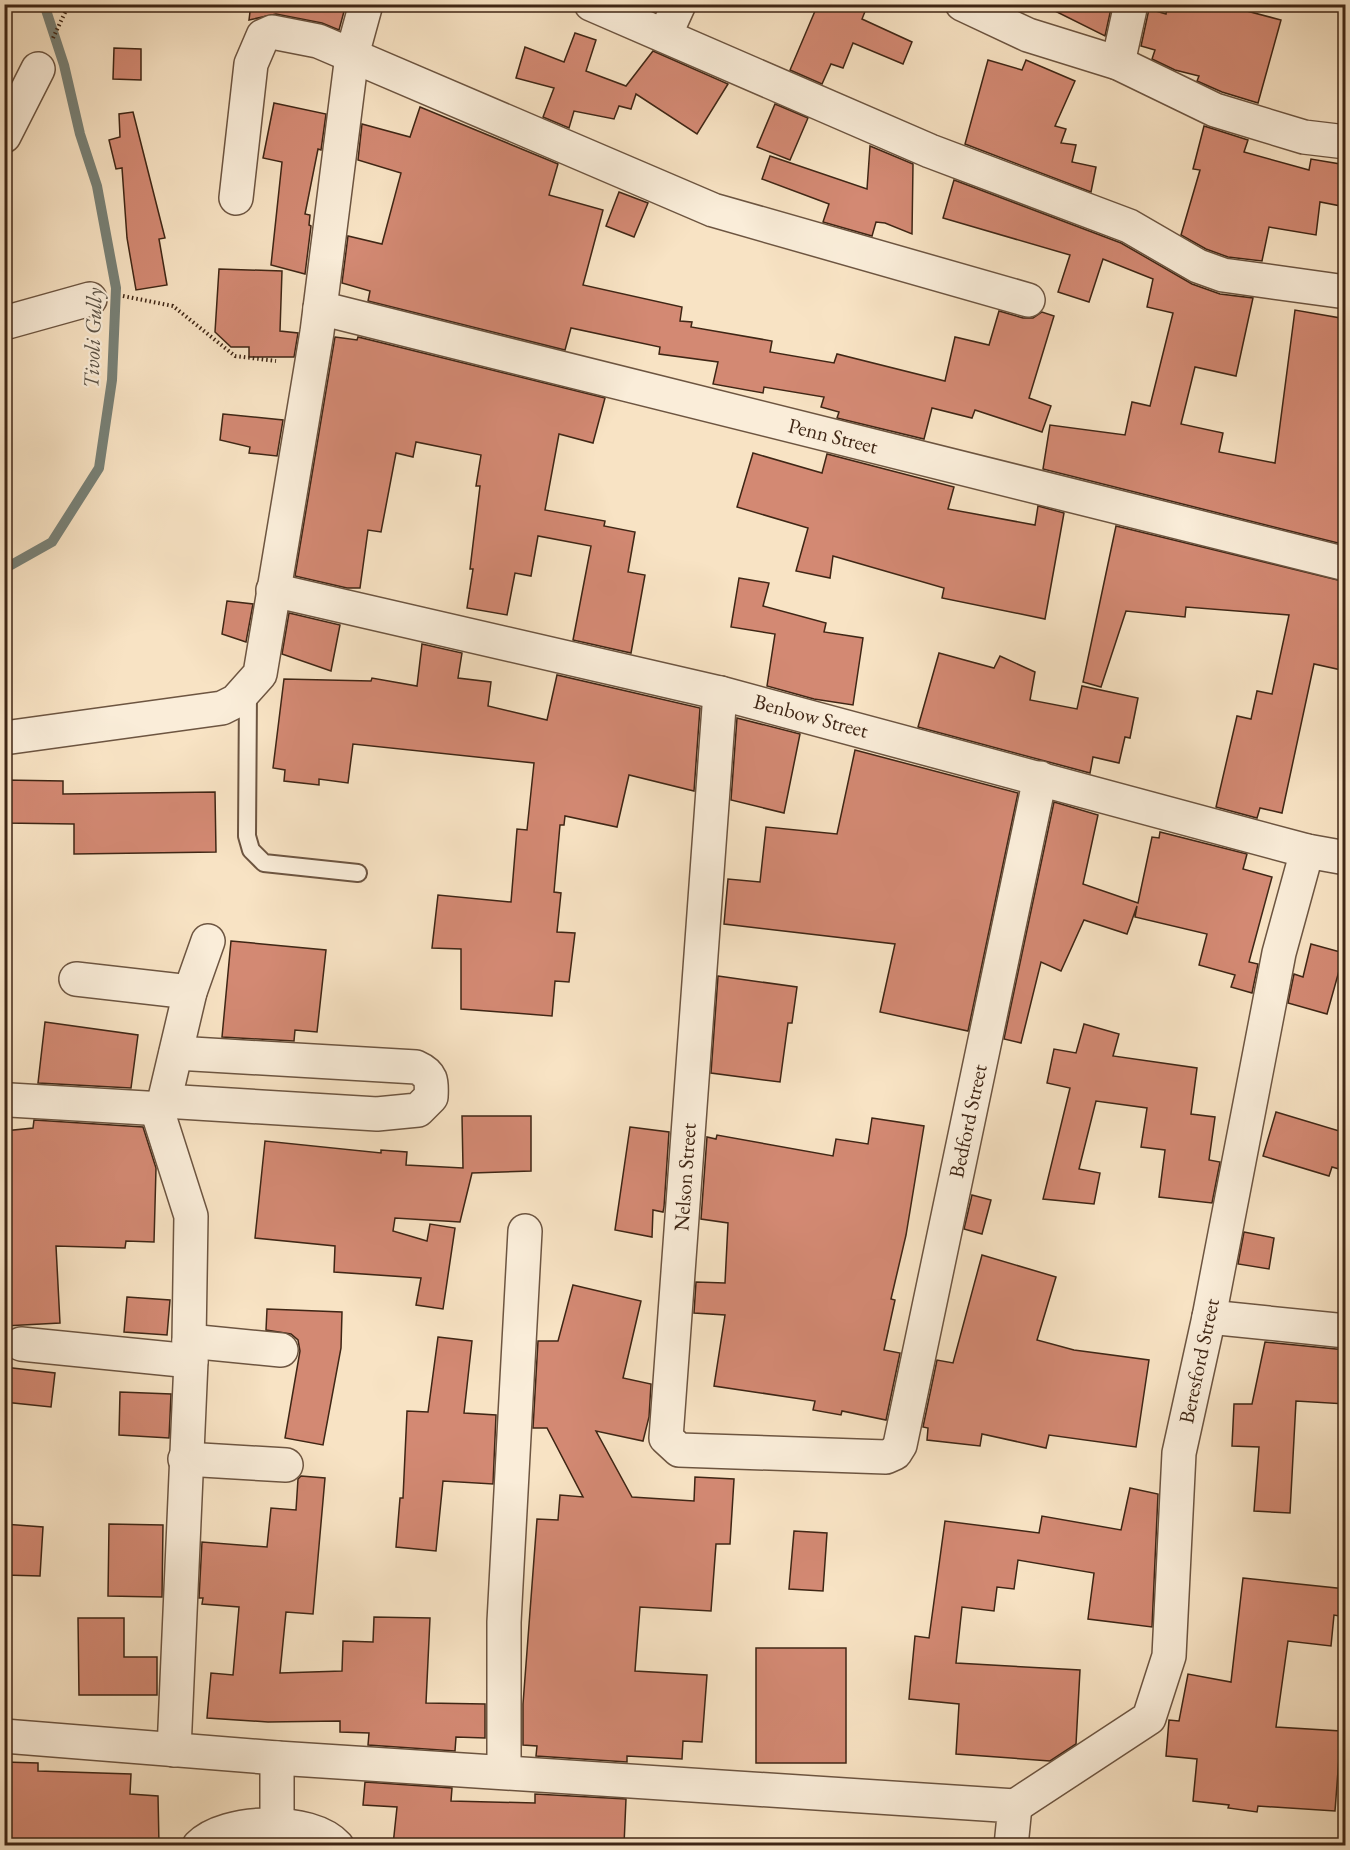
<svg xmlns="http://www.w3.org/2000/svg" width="1350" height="1850" viewBox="0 0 1350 1850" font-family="'EB Garamond',serif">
<rect width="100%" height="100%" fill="#f8e3c4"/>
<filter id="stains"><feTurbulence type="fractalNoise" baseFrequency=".00333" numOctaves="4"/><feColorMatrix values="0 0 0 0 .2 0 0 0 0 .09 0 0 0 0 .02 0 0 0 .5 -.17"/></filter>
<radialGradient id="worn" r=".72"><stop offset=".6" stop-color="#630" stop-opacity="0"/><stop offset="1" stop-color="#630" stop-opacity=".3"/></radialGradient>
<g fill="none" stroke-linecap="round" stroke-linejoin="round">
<polyline stroke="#788177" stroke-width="10" points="4,569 52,542 99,468 112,380 116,288 97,186 80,134 64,65 44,4"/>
</g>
<g fill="#d38973" stroke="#3f2615" stroke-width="1.5">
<polygon points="251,4 346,4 339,30 322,23 276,14 249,20"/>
<polygon points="818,4 868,4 862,19 912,42 903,64 853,43 843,68 831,64 822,84 790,70"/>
<polygon points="1041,4 1112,4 1105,36"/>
<polygon points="1168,4 1220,4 1281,20 1258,103 1222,92 1197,81 1199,76 1175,70 1152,59 1155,50 1141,46 1149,9 1166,14"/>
<polygon points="575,33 596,40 586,71 626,86 653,51 728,84 697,134 636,94 631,109 619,106 614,119 574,111 569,128 543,117 554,88 516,78 525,47 564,62"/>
<polygon points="114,48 141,49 141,80 113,79"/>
<polygon points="988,60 1022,70 1026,60 1075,81 1055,126 1066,129 1061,143 1076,145 1072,162 1096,167 1091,192 965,144"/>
<polygon points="274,103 326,114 321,150 318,149 305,214 310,215 309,225 311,226 305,274 271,265 282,162 263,158"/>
<polygon points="775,104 808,118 790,160 757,147"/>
<polygon points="420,107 558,164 549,195 603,210 583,285 682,307 680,321 692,322 691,327 772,341 770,352 834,363 837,354 945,381 955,337 989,345 999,311 1023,318 1033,318 1042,312 1054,316 1029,398 1051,406 1042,432 975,410 972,418 932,408 924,439 837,418 839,412 821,407 824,397 764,387 763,393 713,384 718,362 659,354 660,347 571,328 565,350 368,301 370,291 342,283 348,236 382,244 401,173 358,160 362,124 410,137"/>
<polygon points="133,112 165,238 159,239 167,285 136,290 127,238 122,168 116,169 109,140 120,137 119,114"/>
<polygon points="1204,126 1248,140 1244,152 1309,170 1311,159 1346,165 1346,207 1320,202 1316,235 1269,227 1262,261 1228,257 1206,249 1181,235 1200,170 1193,169"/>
<polygon points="870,146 913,164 912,234 885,223 876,222 872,236 823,222 829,204 762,179 770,156 867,189"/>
<polygon points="954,180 1121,243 1192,284 1220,294 1253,298 1236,376 1195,367 1181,424 1223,433 1219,452 1275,463 1295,310 1346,319 1346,545 1043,469 1050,425 1125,435 1132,402 1150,406 1173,313 1147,307 1153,279 1103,259 1089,302 1058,292 1070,255 943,218"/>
<polygon points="619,192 648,203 634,237 606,226"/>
<polygon points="219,269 282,271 280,331 298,333 294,357 249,357 249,347 231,347 215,332"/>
<polygon points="335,337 357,340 358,337 605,398 593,443 559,434 545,510 605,521 604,526 635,532 628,572 645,575 631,653 573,640 591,546 538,536 531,576 515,573 507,615 467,608 473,569 470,569 480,486 476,486 481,455 416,442 413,457 396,453 381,532 368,530 360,588 347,588 295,576"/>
<polygon points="223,414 283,420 277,456 249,453 250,447 220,440"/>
<polygon points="753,453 822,473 827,454 954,487 948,509 1035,525 1038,506 1064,513 1045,619 942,598 944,588 833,556 830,578 796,571 808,528 737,507"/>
<polygon points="1116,526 1346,582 1346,671 1314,664 1282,813 1260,808 1257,818 1216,807 1237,716 1251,719 1257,691 1272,694 1289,615 1186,607 1185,617 1126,611 1101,687 1083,682"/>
<polygon points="739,578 769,583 763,606 826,623 824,632 863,638 853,705 814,699 767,686 775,634 731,627"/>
<polygon points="227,601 253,604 246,642 222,634"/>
<polygon points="289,613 340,625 331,671 282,654"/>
<polygon points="422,644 462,653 458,678 491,682 488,706 547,720 557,675 700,708 694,791 629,775 617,827 565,816 564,825 560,825 554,892 561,893 557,932 575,933 569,982 555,981 552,1016 461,1009 461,949 432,948 438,895 511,902 517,829 527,830 534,763 353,744 348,783 319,779 319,785 284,781 285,770 273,768 284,679 371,681 372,678 417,686"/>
<polygon points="939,653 994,668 1000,656 1035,672 1030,700 1077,709 1082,686 1138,698 1130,738 1125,737 1119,763 1093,757 1090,773 918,727"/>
<polygon points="737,718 800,734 784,813 731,800"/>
<polygon points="855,750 1018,793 968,1031 880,1012 895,944 724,924 728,879 760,882 766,827 837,834"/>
<polygon points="4,780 63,781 63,794 215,792 216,852 74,854 74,824 4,823"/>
<polygon points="1054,802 1098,815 1083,884 1138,903 1152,837 1159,838 1160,832 1247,854 1243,869 1272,877 1249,962 1258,964 1252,993 1231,987 1235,975 1199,965 1207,934 1135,917 1137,906 1127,934 1084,920 1061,971 1041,962 1021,1043 1004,1039"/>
<polygon points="231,941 326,950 317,1032 295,1030 294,1041 222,1037"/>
<polygon points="1311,944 1344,953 1327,1014 1288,1003 1294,974 1303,977"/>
<polygon points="718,976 797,987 792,1023 788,1023 780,1082 711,1073"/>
<polygon points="45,1022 138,1035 131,1088 38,1083"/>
<polygon points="1084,1024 1119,1034 1113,1056 1197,1068 1191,1114 1215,1117 1209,1160 1220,1162 1212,1203 1159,1197 1165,1150 1141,1147 1147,1108 1096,1101 1079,1169 1100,1173 1094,1204 1043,1199 1070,1088 1047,1083 1054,1049 1076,1053"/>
<polygon points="1276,1112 1346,1133 1346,1171 1332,1167 1329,1176 1263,1156"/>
<polygon points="462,1116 531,1116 531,1171 472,1173 460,1222 395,1218 393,1231 427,1241 430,1224 455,1228 443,1309 416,1305 421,1278 334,1272 335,1246 255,1238 265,1141 381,1153 381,1150 407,1152 406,1165 463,1168"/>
<polygon points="872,1118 924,1126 906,1235 891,1299 895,1300 884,1350 900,1353 886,1420 842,1411 841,1415 813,1410 815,1401 714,1386 725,1315 694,1313 696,1282 725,1283 728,1223 701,1219 707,1137 716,1139 717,1135 833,1156 836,1139 868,1144"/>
<polygon points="34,1120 143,1127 156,1168 154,1242 126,1241 125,1248 56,1246 60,1323 4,1326 4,1131 33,1128"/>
<polygon points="630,1127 669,1132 664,1207 663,1212 653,1210 652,1237 615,1230"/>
<polygon points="972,1195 991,1200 982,1234 964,1229"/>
<polygon points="1244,1232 1274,1238 1269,1269 1238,1264"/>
<polygon points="982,1255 1056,1277 1037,1340 1074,1350 1149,1360 1136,1447 1049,1435 1046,1448 982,1434 980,1446 927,1440 928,1428 923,1427 937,1360 953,1363"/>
<polygon points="573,1285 641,1301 623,1378 651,1384 649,1417 643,1441 596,1431 632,1497 694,1501 695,1477 734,1479 730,1544 716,1544 711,1611 640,1607 635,1671 707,1675 702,1742 683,1741 682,1759 627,1756 627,1762 536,1756 537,1746 523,1745 523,1704 537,1519 558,1520 560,1495 583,1497 547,1428 533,1428 538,1341 558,1341"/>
<polygon points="127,1297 170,1300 167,1335 124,1332"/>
<polygon points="267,1309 342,1312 341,1348 323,1445 285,1438 300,1351 298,1340 291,1334 266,1330"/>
<polygon points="438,1337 472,1341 464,1413 496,1415 493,1484 443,1481 436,1551 396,1547 400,1498 403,1498 407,1411 428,1412"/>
<polygon points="1265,1342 1346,1350 1346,1404 1296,1401 1290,1513 1254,1511 1259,1447 1232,1446 1234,1404 1252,1404"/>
<polygon points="4,1367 55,1373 51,1407 4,1402"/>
<polygon points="120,1392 171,1394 169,1438 119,1435"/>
<polygon points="301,1476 325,1478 313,1614 286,1612 280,1673 342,1671 343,1641 373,1642 374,1617 430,1618 426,1703 485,1704 485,1738 456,1737 455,1751 368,1745 369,1733 340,1732 340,1721 268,1722 207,1718 211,1673 233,1675 239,1607 202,1604 203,1598 199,1598 202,1542 267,1547 271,1508 296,1510 298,1479"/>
<polygon points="1130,1488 1158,1494 1152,1627 1088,1619 1094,1573 1018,1560 1014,1589 997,1587 994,1611 962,1607 956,1663 1080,1670 1076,1744 1050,1761 956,1754 959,1704 909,1699 915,1636 929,1638 945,1521 1039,1533 1042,1516 1121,1530"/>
<polygon points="4,1524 43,1527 40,1576 4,1575"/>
<polygon points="109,1524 163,1525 162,1597 108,1596"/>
<polygon points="794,1531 827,1533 823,1591 789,1589"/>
<polygon points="1243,1578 1346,1589 1346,1617 1334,1615 1331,1646 1288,1641 1276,1727 1341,1731 1335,1811 1258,1806 1257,1812 1228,1808 1229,1805 1193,1801 1197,1759 1166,1756 1169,1720 1179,1721 1188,1674 1231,1682"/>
<polygon points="78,1618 124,1618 124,1657 157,1657 157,1695 79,1695"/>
<rect x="756" y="1648" width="90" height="115"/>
<polygon points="4,1762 38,1763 38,1771 131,1774 130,1794 158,1796 159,1845 4,1845"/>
<polygon points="365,1782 452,1788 451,1801 535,1803 535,1794 626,1799 624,1845 393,1845 397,1807 363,1805"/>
</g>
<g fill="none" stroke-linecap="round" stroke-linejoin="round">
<g stroke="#6d5541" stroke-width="20">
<polyline id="lane" points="248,692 247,836 251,850 264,863 358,873"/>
</g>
<g stroke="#6d5541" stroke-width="36">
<g id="street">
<polyline points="591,4 930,151 1129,226 1198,266 1223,275 1346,292"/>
<polyline points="962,4 1028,35 1118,63 1215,110 1304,137 1346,142"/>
<polyline points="665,35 679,4"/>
<polyline points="1118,63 1131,4"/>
<polyline points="4,136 38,69"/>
<polyline points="236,198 251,64 263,36 272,32 318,41 713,210 1028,300"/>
<polyline points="320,308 1346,564"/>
<polyline points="4,323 90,299"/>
<polyline points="273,590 720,693 1307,851 1346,858"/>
<polyline points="720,693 666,1438 679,1450 886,1457 895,1453 900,1445 1040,778"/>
<polyline points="4,738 222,708 236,701 260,674 317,332 352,55 366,4"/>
<polyline points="76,979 190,992"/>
<polyline points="10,1100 163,1109"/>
<path d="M164 1101 377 1114 418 1110 431 1097C432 1081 432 1074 416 1067L176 1053"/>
<polyline points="1209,1317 1346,1331"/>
<polyline points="189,1341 281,1350"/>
<polyline points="21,1344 191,1361"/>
<polyline points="185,1459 286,1465"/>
<polyline points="4,1736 277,1758 1015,1806 1011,1846"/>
<polyline points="174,1750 191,1361 189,1341 191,1216 160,1119 190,992 208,941"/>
<polyline points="504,1772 504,1622 525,1231"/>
<polyline points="1015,1806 1149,1718 1169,1656 1179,1453 1209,1317 1279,953 1307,851"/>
<polyline points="277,1824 277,1758"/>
<path d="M199 1846C225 1819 311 1817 337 1846"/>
</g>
</g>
<g stroke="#3f2615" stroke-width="4" stroke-dasharray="1.5 3" stroke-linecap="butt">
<polyline points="53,38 69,4"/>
<polyline points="123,296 173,306 235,356 276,361"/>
</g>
<use href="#lane" stroke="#faedd9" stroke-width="16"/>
<use href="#street" stroke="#faedd9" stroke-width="33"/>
</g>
<g text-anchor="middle" stroke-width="4.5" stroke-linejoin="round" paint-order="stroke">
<g font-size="21" fill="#3f2615" stroke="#faedd9">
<text transform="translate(833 436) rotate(14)" y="7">Penn Street</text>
<text transform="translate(811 716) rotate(15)" y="7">Benbow Street</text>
<text transform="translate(968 1121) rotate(-78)" y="7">Bedford Street</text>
<text transform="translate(685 1177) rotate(-86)" y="7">Nelson Street</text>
<text transform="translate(1199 1361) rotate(-78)" y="7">Beresford Street</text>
</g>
<g font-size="22" font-style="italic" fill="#5c5346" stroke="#faedd9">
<text transform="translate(92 338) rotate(-88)" y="8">Tivoli Gully</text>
</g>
</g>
<rect width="1350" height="1850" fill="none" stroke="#f8e3c4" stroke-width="24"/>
<rect x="6" y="6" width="1338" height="1838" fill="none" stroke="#3f2615" stroke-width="3"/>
<rect x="12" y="12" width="1326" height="1826" fill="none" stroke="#3f2615" stroke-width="1.5"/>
<rect width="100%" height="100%" filter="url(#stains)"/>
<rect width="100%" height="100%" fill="url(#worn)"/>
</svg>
